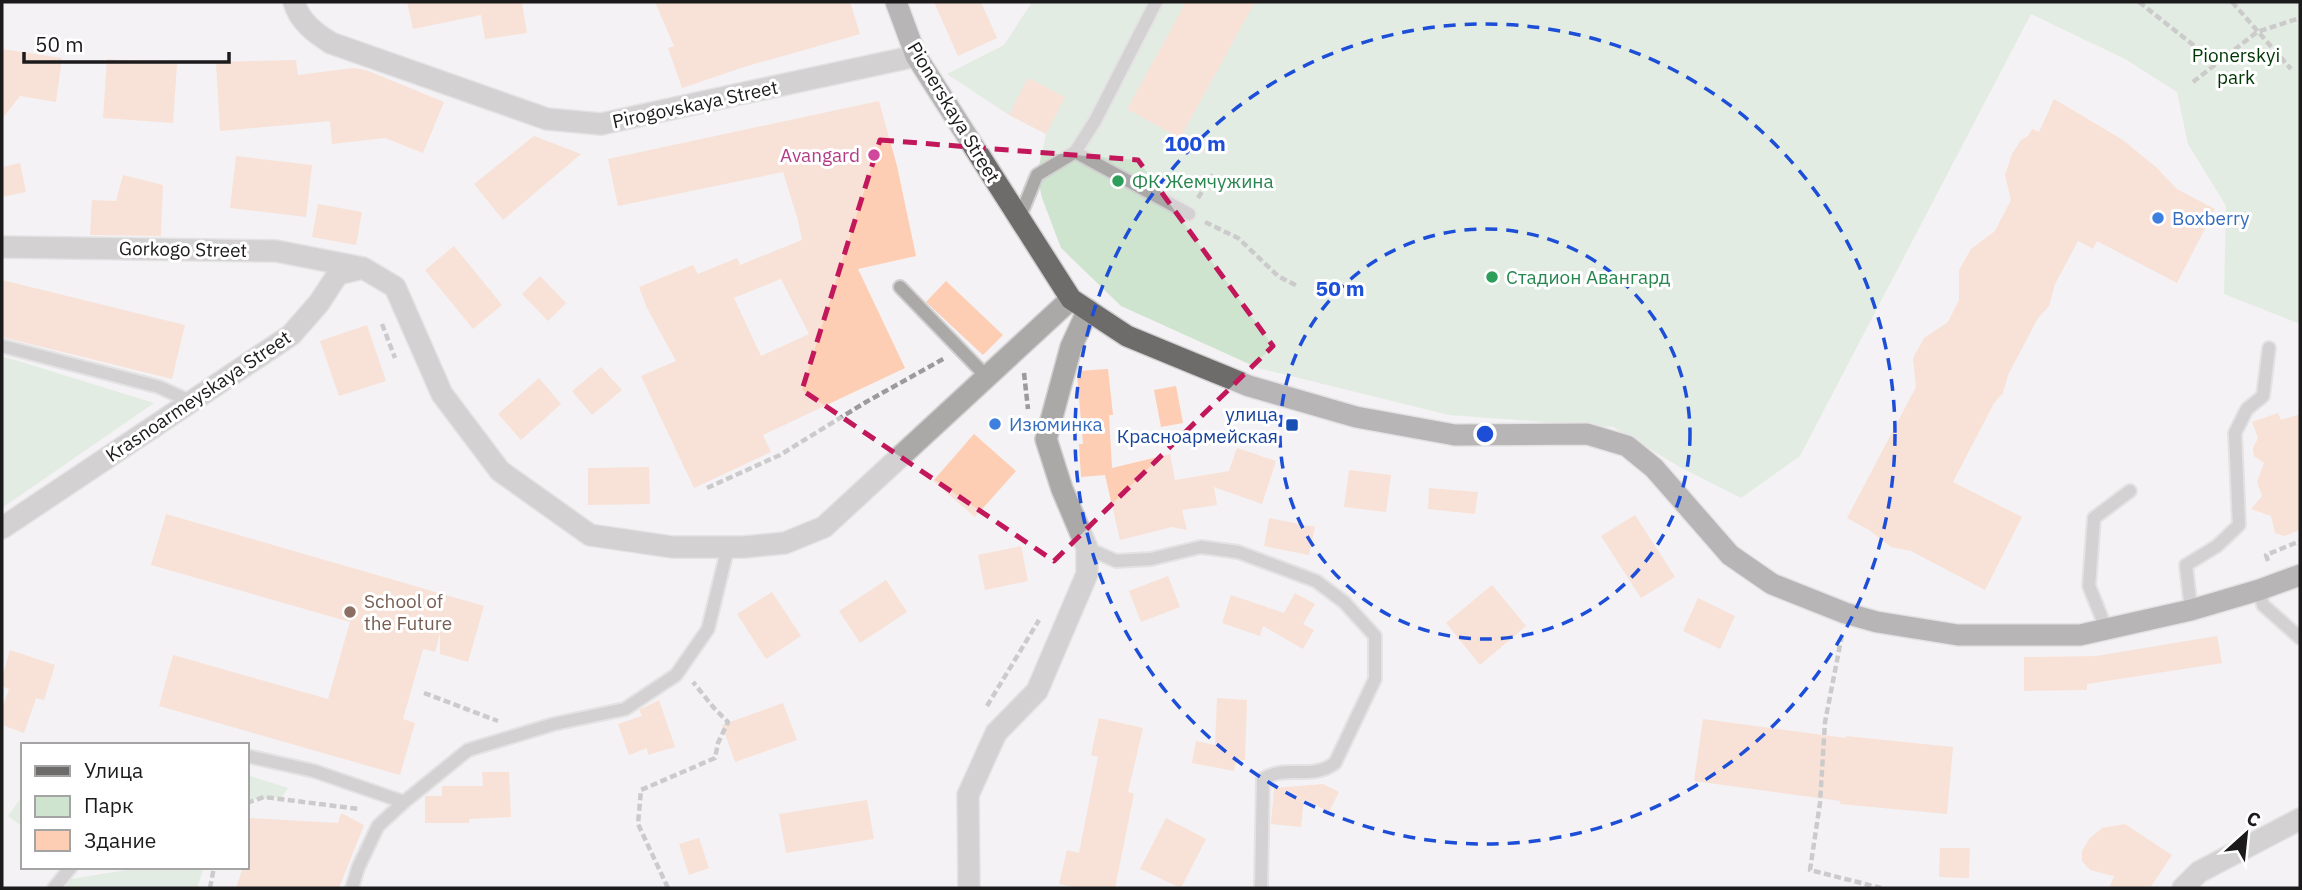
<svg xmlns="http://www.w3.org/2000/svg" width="2302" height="890" viewBox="0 0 2302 890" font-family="'IBM Plex Sans',sans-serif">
<rect width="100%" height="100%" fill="#f4f2f4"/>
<g fill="#cee4ce">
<polygon points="1032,2 2300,2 2300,324 2224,294 2226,206 2188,144 2177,92 2125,59 2031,14 1800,456 1741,498 1678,466 1613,427 1449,415 1258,368 1121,306 1061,248 1042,198 1037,175 1046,134 1009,115 947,74 1004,45"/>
<polygon points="2,356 154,403 2,508"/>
<polygon points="247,775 288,788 282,797 247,800"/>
<polygon points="23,795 23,827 8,816"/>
<polygon points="145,867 204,867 197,888 65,888 71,879"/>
</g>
<g fill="#fdceb3" fill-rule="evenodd">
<polygon points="407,2 522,2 527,33 485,39 481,15 413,29"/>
<polygon points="655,2 850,2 860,34 744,67 682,88 668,48 674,46"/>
<polygon points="934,2 981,2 997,38 958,56"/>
<polygon points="1186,2 1255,2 1180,138 1127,109"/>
<polygon points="2,49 62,58 56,102 20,96 2,119"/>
<polygon points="107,59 177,64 173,123 103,118"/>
<polygon points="296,60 298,75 353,68 366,70 444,102 423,153 385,138 332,144 330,121 220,131 216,62"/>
<polygon points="1028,78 1065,97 1046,134 1009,115"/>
<polygon points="2054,99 2123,140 2157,168 2177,189 2215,209 2177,283 2097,241 2093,249 2078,241 2055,284 2049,306 2038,318 2008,375 2003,393 1994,403 1953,482 2022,517 1985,590 1911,551 1891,547 1869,530 1847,518 1916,387 1913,358 1924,338 1948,322 1959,300 1959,270 1971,249 1995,231 2011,200 2005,175 2012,154 2021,140 2028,136 2032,129 2039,132"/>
<path d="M879 101 897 166 916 256 858 269 905 368 763 435 771 452 694 488 641 376 676 361 647 308 639 287 693 265 698 274 737 258 740 265 802 240 798 220 783 172 618 206 608 159ZM781 279 809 334 761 356 734 298Z"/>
<polygon points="534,136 581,154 503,220 474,184"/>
<polygon points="236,156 312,165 306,217 230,208"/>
<polygon points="20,163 26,192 2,197 2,167"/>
<polygon points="123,175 163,185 161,236 90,235 92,200 116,201"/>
<polygon points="318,204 362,212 356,245 312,237"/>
<polygon points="454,246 502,305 473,329 425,270"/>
<polygon points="540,276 566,303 548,321 522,294"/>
<polygon points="2,280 185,325 172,379 2,337"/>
<polygon points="946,281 1003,335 983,355 926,302"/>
<polygon points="367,325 386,381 339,396 320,341"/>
<polygon points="601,367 622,390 592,415 572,391"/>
<polygon points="1108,369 1113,415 1109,415 1112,468 1170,454 1175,480 1229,471 1237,448 1276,461 1262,504 1214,487 1217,505 1182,510 1187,530 1172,527 1120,540 1105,475 1081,477 1079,444 1083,444 1077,375 1078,371"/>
<polygon points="539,378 561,404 521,440 498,414"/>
<polygon points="1176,386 1183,423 1161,427 1154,390"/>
<polygon points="2278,413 2281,420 2300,414 2300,530 2284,536 2275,533 2271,516 2251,509 2262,496 2257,482 2264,463 2254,456 2253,448 2258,438 2252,422"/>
<polygon points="974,434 1016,471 975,517 933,481"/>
<polygon points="649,467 650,504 588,505 588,468"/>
<polygon points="1349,470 1391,475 1386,512 1344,507"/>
<polygon points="1429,488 1478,492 1475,514 1428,509"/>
<polygon points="166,514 484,606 468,662 440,654 440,633 435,652 423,649 403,719 415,723 400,775 159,706 173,655 328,699 350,622 151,565"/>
<polygon points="1635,515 1675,577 1641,598 1601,536"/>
<polygon points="1269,518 1315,527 1309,555 1264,546"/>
<polygon points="1021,546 1028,581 985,590 978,555"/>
<polygon points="1168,576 1180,607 1141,622 1129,591"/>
<polygon points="886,580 907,612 860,643 839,611"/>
<polygon points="1492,585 1526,626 1480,665 1446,623"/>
<polygon points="772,592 801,636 766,659 737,614"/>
<polygon points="1295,593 1315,604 1303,624 1314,630 1303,649 1263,626 1260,636 1222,623 1231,595 1284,613"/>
<polygon points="1698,598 1735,616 1720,649 1683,631"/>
<polygon points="2217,636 2222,663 2087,684 2087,690 2024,691 2024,657 2096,656"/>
<polygon points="10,650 55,665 44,700 36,698 24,733 2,725 2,709 9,689 2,686 2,677"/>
<polygon points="1217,698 1247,700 1245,760 1236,760 1234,771 1192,763 1196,741 1215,745"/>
<polygon points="659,700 675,747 648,755 647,748 629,755 618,724 642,716 639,710"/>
<polygon points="783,703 797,740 735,762 722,725"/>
<polygon points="1099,718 1143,728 1128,792 1134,794 1115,888 1078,888 1059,884 1067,850 1079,853 1098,757 1091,755"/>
<polygon points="1703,719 1846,738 1846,736 1953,747 1947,814 1840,804 1840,801 1694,781"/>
<polygon points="482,772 509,772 511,817 469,819 469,823 425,823 425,796 442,796 442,786 483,786"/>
<polygon points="1323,784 1339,792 1329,812 1304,799 1301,827 1271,824 1274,788"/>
<polygon points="867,800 874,839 786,853 779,814"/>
<polygon points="341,813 364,825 339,888 236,888 243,867 247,867 250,818 338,823"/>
<polygon points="1166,818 1206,839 1181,888 1140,869"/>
<polygon points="2125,824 2172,855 2150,888 2109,888 2114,876 2090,870 2082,861 2082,851 2090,838 2102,828"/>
<polygon points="699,838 709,868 689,875 679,844"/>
<polygon points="1940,848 1970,848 1969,878 1939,877"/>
</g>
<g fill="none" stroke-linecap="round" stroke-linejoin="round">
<g stroke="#d1d0d1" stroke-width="16">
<g id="service">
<polyline points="1075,152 1189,214"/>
<polyline points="1019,219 1037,175 1075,152 1095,121 1156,2"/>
<polyline points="900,287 986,376"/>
<polyline points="2,346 159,387 190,401"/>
<path d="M1087 548 1116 561 1151 559 1201 547 1238 552 1316 581 1344 602 1375 636V679L1335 763C1311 781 1286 764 1263 779L1261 888"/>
<polyline points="2259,590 2263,605 2300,638"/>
<polyline points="2191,610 2186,565 2217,546 2239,525 2235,433 2247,409 2263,396 2269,348"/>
<polyline points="2107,631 2089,586 2094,518 2130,491"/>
<polyline points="247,756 314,771 404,802"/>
<polyline points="54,888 71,867"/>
<polyline points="352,888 358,868 378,826 404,802 468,750 554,724 625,709 676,675 708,629 728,547"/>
</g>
</g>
<g stroke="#d1d0d1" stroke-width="24">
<g id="minor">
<path d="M294 2C299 21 315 33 331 43L547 119 601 124 916 56"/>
<polyline points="2,247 276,251 358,267"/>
<polyline points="2,528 291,335 319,303 338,274 363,268 395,287 442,394 500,471 590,535 672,547 744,547 785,543 824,527 1071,299"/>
<polyline points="969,888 968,795 996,733 1037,691 1087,574 1087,548 1062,489 1046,439 1071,347 1088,310"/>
<polyline points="2183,888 2199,872 2300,819"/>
</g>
</g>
<g stroke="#d1d0d1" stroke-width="24">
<polyline id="primary" points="896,2 916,56 1071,299 1127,336 1195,364 1249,386 1356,417 1455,435 1587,434 1627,446 1654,468 1730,555 1772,584 1845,613 1877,622 1958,635 2080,635 2191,610 2259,590 2300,575"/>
</g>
<g stroke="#9c9b9c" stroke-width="4.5" stroke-dasharray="7 3.5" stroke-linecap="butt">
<polyline points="2139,2 2216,63"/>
<polyline points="2232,2 2291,69"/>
<polyline points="2193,82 2257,32 2300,18"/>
<polyline points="1198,198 1215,172"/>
<polyline points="1205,222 1238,238 1278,276 1299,287"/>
<polyline points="382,324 395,358"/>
<polyline points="1024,373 1028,409"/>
<polyline points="707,488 780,455 866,402 945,358"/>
<polyline points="2268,561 2266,555 2300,541"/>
<polyline points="1842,635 1825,722 1820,803 1810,870 1881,888"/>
<polyline points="424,693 498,721"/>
<polyline points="987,706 1039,620"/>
<polyline points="247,803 264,797 359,809"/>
<polyline points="210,888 214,867"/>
<polyline points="668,888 638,824 641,790 715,758 718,743 728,722 714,708 693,682"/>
</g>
<use href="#service" stroke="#aaa9a8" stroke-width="12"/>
<use href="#minor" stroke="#aaa9a8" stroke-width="21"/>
<use href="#primary" stroke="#6e6c6a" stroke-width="21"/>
</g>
<path d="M0 0H2302V890H0ZM880 140 1138 160 1273 346 1054 561 802 390Z" fill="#f4f2f4" fill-opacity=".55" fill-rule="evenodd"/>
<path fill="none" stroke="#c2185b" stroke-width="5" stroke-dasharray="14 9" stroke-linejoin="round" d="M880 140 1138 160 1273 346 1054 561 802 390Z"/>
<g fill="none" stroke="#1d4ed8" stroke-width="3.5" stroke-dasharray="12 9">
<circle cx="1485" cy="434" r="205"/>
<circle cx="1485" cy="434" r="410"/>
</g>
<circle fill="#d1479c" stroke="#fff" stroke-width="2.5" cx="874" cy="155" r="7"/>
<g fill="#2e9e5b" stroke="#fff" stroke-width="2.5">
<circle cx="1118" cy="181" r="7"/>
<circle cx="1492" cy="277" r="7"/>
</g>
<g fill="#3f7fe0" stroke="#fff" stroke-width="2.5">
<circle cx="2158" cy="218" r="7"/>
<circle cx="995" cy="424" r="7"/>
</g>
<rect fill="#1a4fb4" stroke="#fff" stroke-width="2.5" x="1285" y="418" width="14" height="14" rx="3.5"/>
<circle fill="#8d6e63" stroke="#fff" stroke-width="2.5" cx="350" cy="612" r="7"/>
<g text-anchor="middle" stroke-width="6" stroke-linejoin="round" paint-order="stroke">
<g font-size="19" fill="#003504" stroke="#fff">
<text x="2236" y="62">Pionerskyi<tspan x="2236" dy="22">park</tspan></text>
</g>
<g font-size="19" fill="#1c1b1c" stroke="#fff">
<text transform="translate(695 104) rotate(-12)" y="7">Pirogovskaya Street</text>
<text transform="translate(954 112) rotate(59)" y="7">Pionerskaya Street</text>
<text transform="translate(183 249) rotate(1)" y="7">Gorkogo Street</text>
<text transform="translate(198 396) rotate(-34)" y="7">Krasnoarmeyskaya Street</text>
</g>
<g font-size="19" fill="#b23c85" stroke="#fff" text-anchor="end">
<text x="860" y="162">Avangard</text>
</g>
<g font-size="19" fill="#27864d" stroke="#fff" text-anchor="start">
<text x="1132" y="188">ФК Жемчужина</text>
<text x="1506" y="284">Стадион Авангард</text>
</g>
<g font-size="19" fill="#366cbe" stroke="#fff" text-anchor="start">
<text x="2172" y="225">Boxberry</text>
<text x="1009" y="431">Изюминка</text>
</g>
<g font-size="19" fill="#164399" stroke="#fff" text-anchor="end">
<text x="1278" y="421">улица<tspan x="1278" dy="22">Красноармейская</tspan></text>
</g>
<g font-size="19" fill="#785e54" stroke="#fff" text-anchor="start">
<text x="364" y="608">School of<tspan x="364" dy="22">the Future</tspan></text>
</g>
</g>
<circle cx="1485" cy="434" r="10" fill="#1d4ed8" stroke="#fff" stroke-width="3.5"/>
<g font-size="21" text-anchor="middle" font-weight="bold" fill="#1d4ed8" stroke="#fff" stroke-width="6" stroke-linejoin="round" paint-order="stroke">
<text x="1195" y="151">100 m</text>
<text x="1340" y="296">50 m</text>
</g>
<rect width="2302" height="890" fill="none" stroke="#1c1b1c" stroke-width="7"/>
<rect x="21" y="743" width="228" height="126" fill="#ffffff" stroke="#a4a4a4" stroke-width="2"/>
<rect x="35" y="766" width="35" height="10" fill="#6e6c6a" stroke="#a4a4a4" stroke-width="2"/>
<text x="84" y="778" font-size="21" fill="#1c1b1c">Улица</text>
<rect x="35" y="796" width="35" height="21" fill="#cee4ce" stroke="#a4a4a4" stroke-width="2"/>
<text x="84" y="813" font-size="21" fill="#1c1b1c">Парк</text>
<rect x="35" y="830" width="35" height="21" fill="#fdceb3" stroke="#a4a4a4" stroke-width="2"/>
<text x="84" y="848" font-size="21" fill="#1c1b1c">Здание</text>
<g transform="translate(2246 834) rotate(27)" stroke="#ffffff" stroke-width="5" paint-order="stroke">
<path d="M0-5L12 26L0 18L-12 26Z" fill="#1c1b1c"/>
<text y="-10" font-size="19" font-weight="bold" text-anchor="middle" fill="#1c1b1c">С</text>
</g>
<path d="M24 52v10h205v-10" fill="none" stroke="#1c1b1c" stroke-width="3.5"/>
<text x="35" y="52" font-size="21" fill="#1c1b1c" stroke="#ffffff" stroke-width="5" paint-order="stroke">50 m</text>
</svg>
